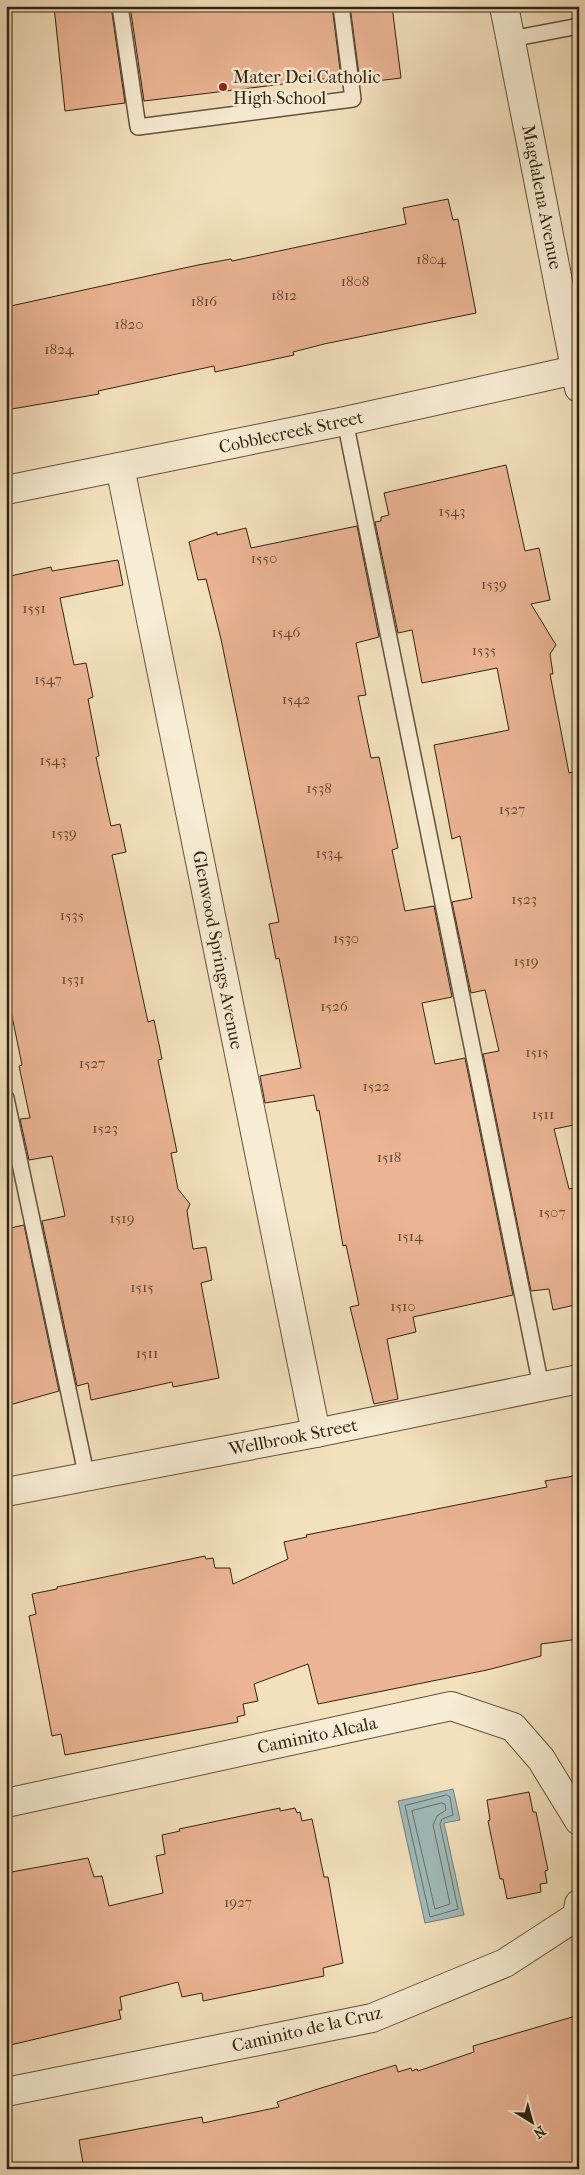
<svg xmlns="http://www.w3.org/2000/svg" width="585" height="2175" viewBox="0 0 585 2175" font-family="'IM FELL French Canon',serif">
<rect width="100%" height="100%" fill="#f3e1bd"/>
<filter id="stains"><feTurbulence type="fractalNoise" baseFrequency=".004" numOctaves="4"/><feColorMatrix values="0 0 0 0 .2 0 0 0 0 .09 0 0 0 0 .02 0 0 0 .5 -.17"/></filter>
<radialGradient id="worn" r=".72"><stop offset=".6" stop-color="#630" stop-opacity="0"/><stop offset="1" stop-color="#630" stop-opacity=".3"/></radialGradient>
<polygon fill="#a0bbbb" stroke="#747e77" points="453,1789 460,1820 444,1823 464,1915 425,1923 398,1801"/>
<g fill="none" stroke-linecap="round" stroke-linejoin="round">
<g stroke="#686f66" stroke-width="1">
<polygon points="447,1795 450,1797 453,1815 442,1819 440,1824 458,1909 430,1917 405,1806"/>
<polygon points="442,1803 445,1804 446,1810 437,1816 433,1825 450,1904 435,1909 412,1811"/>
</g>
</g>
<g fill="#ebb494" stroke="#312311">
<polygon points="54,6 111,6 125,103 65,111"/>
<polygon points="130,6 332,6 341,77 144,101"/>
<polygon points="350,6 392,6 401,78 368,82 367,74 359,75"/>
<polygon points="448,199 453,220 458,219 476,313 324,344 293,352 294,355 215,372 214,366 98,391 99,394 6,410 6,307 198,265 231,259 232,261 406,224 403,208"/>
<polygon points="506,465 525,551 539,548 550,600 531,604 556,645 550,654 553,674 550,674 569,773 573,772 579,799 579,1124 554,1129 569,1189 579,1187 579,1304 553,1310 549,1289 531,1291 483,1054 499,1051 485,990 471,993 452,902 472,898 460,836 452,839 434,745 509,730 497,668 422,683 412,630 398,633 375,522 381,521 381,517 389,515 384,493"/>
<polygon points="357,526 379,637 356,643 366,695 358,696 371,758 379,757 398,848 392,850 405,911 434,906 452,997 422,1003 435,1064 465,1058 513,1295 413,1317 416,1332 387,1339 398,1399 374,1404 350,1307 359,1305 346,1245 343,1246 319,1110 317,1111 314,1095 265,1103 260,1076 301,1068 279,958 276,959 269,924 279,922 221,639 206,579 198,580 189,542 217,532 217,535 246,528 251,548"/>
<polygon points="118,560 123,585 60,598 74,665 86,663 93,697 88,699 99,756 96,757 111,826 120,824 126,852 112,855 148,1022 154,1020 162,1059 158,1060 177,1152 171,1153 178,1189 190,1204 187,1211 193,1249 206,1247 212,1280 201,1283 219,1378 173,1387 172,1382 91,1400 88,1383 77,1386 42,1221 65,1216 52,1156 29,1160 20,1119 30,1118 19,1066 22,1065 6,987 6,577 51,567 52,571"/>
<polygon points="24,1225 59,1391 6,1406 6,1229"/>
<polygon points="579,1475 579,1639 541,1644 541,1656 487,1670 318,1704 308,1664 254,1684 258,1701 243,1704 245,1715 237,1717 238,1722 65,1755 61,1734 52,1736 29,1616 36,1614 32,1594 57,1589 57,1587 205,1556 206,1559 213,1558 215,1568 230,1568 233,1584 288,1559 284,1542 307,1537 306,1535 547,1487 545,1481"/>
<polygon points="529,1792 533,1812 536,1812 548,1870 545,1871 547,1883 540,1884 541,1892 507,1899 503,1879 500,1879 488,1821 490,1820 487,1800"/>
<polygon points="280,1808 280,1811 295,1808 297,1813 300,1812 302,1821 312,1819 324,1877 328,1877 343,1963 323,1968 324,1976 203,2001 202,1993 182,1997 178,1982 120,1997 122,2010 119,2010 121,2019 6,2046 6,1873 88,1858 94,1877 102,1876 109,1906 163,1893 156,1856 165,1854 162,1835 180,1831 179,1829"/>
<polygon points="579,2015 579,2169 84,2169 79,2140 202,2117 203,2123 279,2107 277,2102 318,2089 396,2065 398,2072 411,2068 412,2071 417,2069 418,2071 474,2052 473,2046"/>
</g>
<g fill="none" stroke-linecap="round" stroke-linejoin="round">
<g stroke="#62523c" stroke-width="18">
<g id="service">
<polyline points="120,6 138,127 353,99 341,6"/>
<polyline points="511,39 579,26"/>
<polyline points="345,421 541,1386"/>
<polyline points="6,1098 87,1478"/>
</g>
</g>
<g stroke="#62523c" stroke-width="30">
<g id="minor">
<polyline points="120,467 316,1433"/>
<polyline points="6,490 345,421 575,370"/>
<polyline points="6,1492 316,1433 579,1379"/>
<polyline points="6,1803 451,1706 513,1727 541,1759 579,1821"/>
<polyline points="6,2092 372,2018 505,1963 577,1916 579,1904"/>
</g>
</g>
<g stroke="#62523c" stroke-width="30">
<polyline id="tertiary" points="504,6 579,388"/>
</g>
<use href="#service" stroke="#f7ecd4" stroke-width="15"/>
<use href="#minor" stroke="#f7ecd4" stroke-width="28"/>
<use href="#tertiary" stroke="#f7ecd4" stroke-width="28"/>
</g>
<circle fill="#8f2418" stroke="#f7ecd4" stroke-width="2" cx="223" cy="87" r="5"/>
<g text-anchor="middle" stroke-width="5" stroke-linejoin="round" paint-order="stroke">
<g font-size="15" fill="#604732">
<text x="431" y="264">1804</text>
<text x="355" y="286">1808</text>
<text x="284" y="300">1812</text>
<text x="204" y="306">1816</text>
<text x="129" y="329">1820</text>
<text x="59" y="354">1824</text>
<text x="452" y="516">1543</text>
<text x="264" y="563">1550</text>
<text x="494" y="589">1539</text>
<text x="34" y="613">1551</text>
<text x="286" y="637">1546</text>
<text x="484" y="655">1535</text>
<text x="48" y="684">1547</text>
<text x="296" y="704">1542</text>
<text x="53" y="765">1543</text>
<text x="319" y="793">1538</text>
<text x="512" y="814">1527</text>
<text x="64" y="838">1539</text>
<text x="329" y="858">1534</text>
<text x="524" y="904">1523</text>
<text x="72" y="920">1535</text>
<text x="346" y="943">1530</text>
<text x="526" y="966">1519</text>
<text x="73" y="984">1531</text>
<text x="334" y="1011">1526</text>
<text x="537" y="1057">1515</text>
<text x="92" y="1068">1527</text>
<text x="376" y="1091">1522</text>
<text x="543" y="1119">1511</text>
<text x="105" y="1133">1523</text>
<text x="389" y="1162">1518</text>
<text x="552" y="1217">1507</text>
<text x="122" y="1223">1519</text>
<text x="410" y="1241">1514</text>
<text x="142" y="1292">1515</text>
<text x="403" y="1311">1510</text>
<text x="147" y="1358">1511</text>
<text x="238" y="1907">1927</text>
</g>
<g font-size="18" fill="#312311" stroke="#f7ecd4" text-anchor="start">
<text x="233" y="83">Mater Dei Catholic<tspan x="233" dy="21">High School</tspan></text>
</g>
<g font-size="18" fill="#312311" stroke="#f7ecd4">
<text transform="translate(542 197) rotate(79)" y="6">Magdalena Avenue</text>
<text transform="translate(291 432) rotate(-12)" y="6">Cobblecreek Street</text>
<text transform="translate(218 950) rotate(79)" y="6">Glenwood Springs Avenue</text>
<text transform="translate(293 1437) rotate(-11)" y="6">Wellbrook Street</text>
<text transform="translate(317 1735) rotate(-12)" y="6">Caminito Alcala</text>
<text transform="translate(307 2029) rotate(-13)" y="6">Caminito de la Cruz</text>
</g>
</g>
<rect width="585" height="2175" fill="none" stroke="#f3e1bd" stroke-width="25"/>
<rect x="8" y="8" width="570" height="2160" fill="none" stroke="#312311" stroke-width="2.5"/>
<rect x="12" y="12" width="560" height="2150" fill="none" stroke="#312311"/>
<g transform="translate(532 2122) rotate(143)" stroke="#f7ecd4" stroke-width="4" paint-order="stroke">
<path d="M0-4L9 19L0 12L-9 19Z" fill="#312311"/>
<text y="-8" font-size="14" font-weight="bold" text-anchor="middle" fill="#312311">N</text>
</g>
<rect width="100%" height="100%" filter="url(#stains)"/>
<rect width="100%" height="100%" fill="url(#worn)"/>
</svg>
